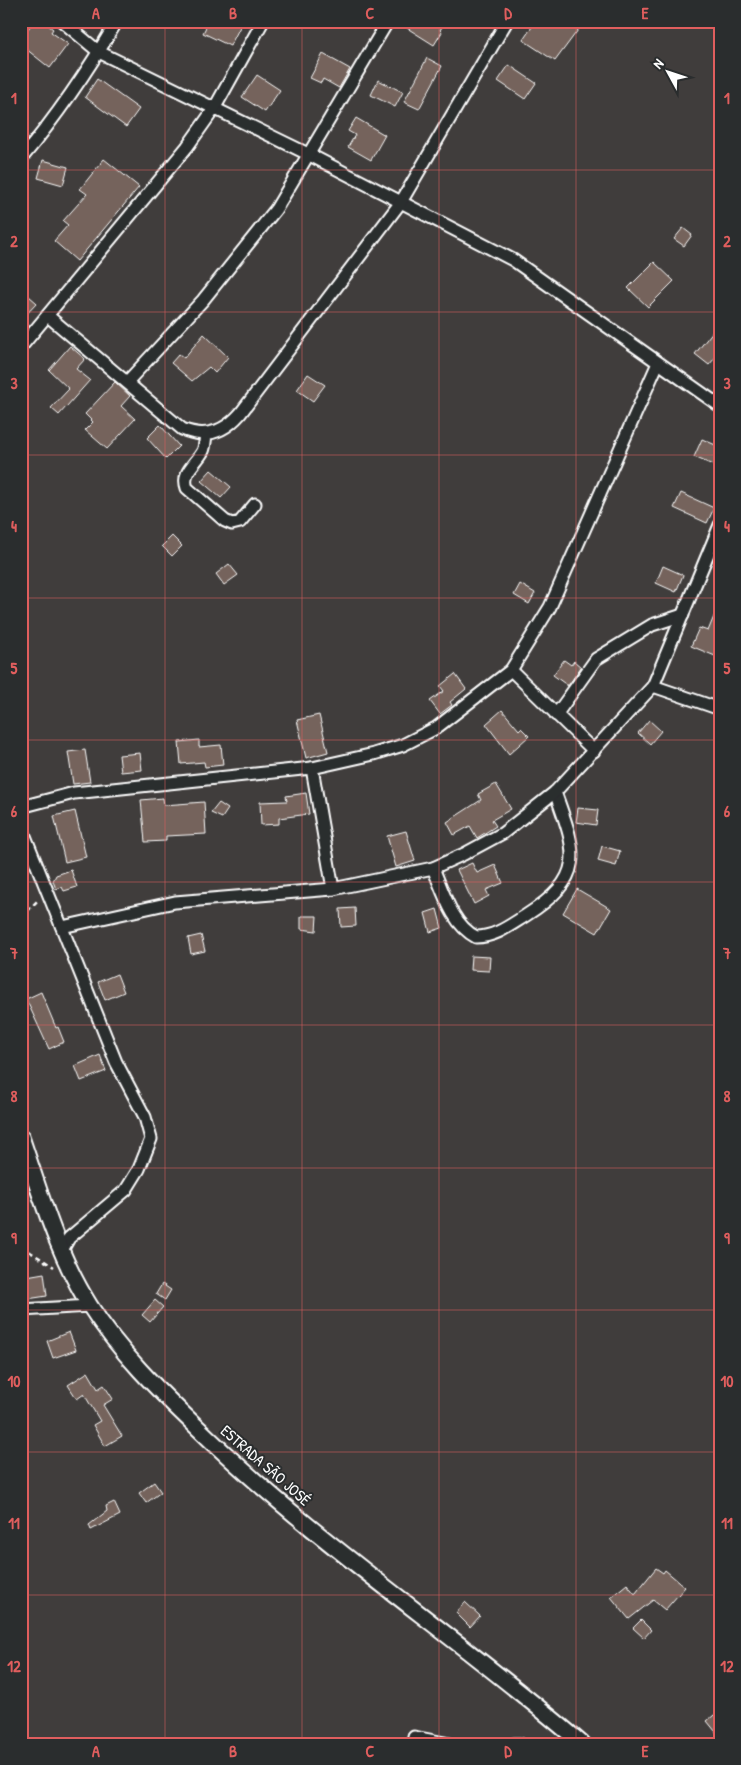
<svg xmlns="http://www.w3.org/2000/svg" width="741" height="1765" viewBox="0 0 741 1765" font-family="'Patrick Hand',sans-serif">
<rect width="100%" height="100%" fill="#403d3c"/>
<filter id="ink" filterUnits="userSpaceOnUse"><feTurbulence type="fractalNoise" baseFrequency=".02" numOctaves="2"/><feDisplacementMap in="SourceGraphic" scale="10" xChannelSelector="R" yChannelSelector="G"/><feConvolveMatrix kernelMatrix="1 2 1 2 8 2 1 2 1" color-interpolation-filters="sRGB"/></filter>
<g filter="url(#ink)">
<g fill="#74635b" stroke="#fff">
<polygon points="34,21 43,21 53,29 51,32 68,44 50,68 21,45 21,38"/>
<polygon points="209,21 243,21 230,46 203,33"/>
<polygon points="411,21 425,21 431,25 434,21 446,21 440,30 442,32 434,45 407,28"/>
<polygon points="536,21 573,21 581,26 555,61 523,40"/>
<polygon points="323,54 350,69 339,88 323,79 321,83 310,78"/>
<polygon points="427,58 442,66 419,109 404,102"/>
<polygon points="509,65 536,83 525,99 498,81"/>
<polygon points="257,75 280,90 265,112 242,97"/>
<polygon points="97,79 139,109 126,127 85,97"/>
<polygon points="378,80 403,92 395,107 371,95"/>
<polygon points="356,118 385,135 371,160 348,147 355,135 348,131"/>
<polygon points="104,159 139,187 77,261 54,241 68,225 63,221 87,194 80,189"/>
<polygon points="43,160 68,167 63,185 38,178"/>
<polygon points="683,228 692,235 684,246 674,239"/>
<polygon points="654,262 674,281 648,307 628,288"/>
<polygon points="21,289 37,303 21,320"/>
<polygon points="714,330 720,335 720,352 709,365 695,354"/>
<polygon points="204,334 228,357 215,373 209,367 192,381 171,363 179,354 184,358"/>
<polygon points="70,346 85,359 76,369 90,380 59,415 51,408 69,389 49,370"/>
<polygon points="308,374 325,385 313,401 297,390"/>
<polygon points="115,382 130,396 121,406 135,419 107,449 85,430 93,422 85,414"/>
<polygon points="160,425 179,446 166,459 147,438"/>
<polygon points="702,439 720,447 720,468 694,457"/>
<polygon points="211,470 231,487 221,498 201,481"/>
<polygon points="681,493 714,508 707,523 674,508"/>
<polygon points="172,536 182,546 172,556 162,546"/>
<polygon points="229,564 238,575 224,585 216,574"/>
<polygon points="663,566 683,575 676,592 656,583"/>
<polygon points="520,584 535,593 529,604 514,595"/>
<polygon points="720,602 720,658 691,646 699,628 708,631"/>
<polygon points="564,660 571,665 574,661 581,667 568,686 553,675"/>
<polygon points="455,674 466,689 450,702 452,705 440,714 430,701 444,691 440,686"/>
<polygon points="502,710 519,730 521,728 529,736 509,754 486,724"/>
<polygon points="319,715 328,752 306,758 297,720"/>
<polygon points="649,720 661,731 650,744 638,733"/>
<polygon points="199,740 199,747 221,745 223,765 205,767 204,762 181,764 179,742"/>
<polygon points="85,750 90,782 73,784 68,752"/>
<polygon points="140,753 142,770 121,772 119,755"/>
<polygon points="496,784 511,809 492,820 496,826 477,838 470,826 454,835 447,822 481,800 478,794"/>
<polygon points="306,793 309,814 279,818 279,824 261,825 260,802 287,801 286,796"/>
<polygon points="163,798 164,805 204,802 206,834 166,836 166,841 145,842 141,800"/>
<polygon points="219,803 228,809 222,818 211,813"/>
<polygon points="578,808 598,810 596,825 576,822"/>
<polygon points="75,811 86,857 65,862 54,816"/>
<polygon points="406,831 415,861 396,867 387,836"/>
<polygon points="602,846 620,851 616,866 598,861"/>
<polygon points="472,863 477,873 495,865 503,883 486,890 489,896 474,904 457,870"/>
<polygon points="71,870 77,887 64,891 62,887 56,889 53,881 56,875"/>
<polygon points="577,889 611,909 597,933 563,913"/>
<polygon points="355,908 356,926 341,927 340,909"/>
<polygon points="437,909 442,928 430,932 425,913"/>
<polygon points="301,916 317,916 316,931 301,929"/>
<polygon points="201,935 205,951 191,954 188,938"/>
<polygon points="471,956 490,957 489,971 470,970"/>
<polygon points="117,974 124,992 105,1000 98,982"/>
<polygon points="41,992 56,1028 58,1027 64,1042 49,1049 26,999"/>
<polygon points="100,1055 106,1071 81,1081 75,1066"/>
<polygon points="44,1273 47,1296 21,1300 21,1277"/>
<polygon points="162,1284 171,1290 165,1300 156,1294"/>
<polygon points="155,1300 163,1307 150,1322 142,1315"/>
<polygon points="69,1332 76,1350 53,1358 47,1341"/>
<polygon points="88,1372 98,1389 104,1385 113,1399 103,1405 122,1436 105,1446 93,1425 100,1421 84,1394 77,1399 68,1385"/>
<polygon points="154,1482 161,1492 146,1503 139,1493"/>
<polygon points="114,1502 120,1515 91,1530 89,1525 107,1511 106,1506"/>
<polygon points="656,1568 663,1573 665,1570 685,1587 665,1610 653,1600 629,1619 611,1597 627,1584 635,1594"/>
<polygon points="465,1602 480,1616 470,1627 456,1613"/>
<polygon points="641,1620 651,1630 644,1638 633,1628"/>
<polygon points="720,1710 720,1737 707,1721"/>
</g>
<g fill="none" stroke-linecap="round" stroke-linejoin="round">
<g stroke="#fff" stroke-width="15">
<g id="minor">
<polyline points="62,21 99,52 310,155 513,260 720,406"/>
<path d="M21 159C57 116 89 69 117 21"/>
<path d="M48 316 182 429C205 439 224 432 240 414L401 202 507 21"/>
<polyline points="21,347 187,147 214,109 263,21"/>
<polyline points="127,382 203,300 276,209 388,21"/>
<path d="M206 435C205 440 205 447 203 451 196 464 181 472 187 488L225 521 232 524 240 522 255 504"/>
<polyline points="511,670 594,751"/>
<polyline points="653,686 720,709"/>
<polyline points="556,715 596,659 652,625 683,615"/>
<polyline points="312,768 333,889"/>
<polyline points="21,807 74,793 312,768 374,754 403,745 436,728 511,670 550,607 658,363"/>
<polyline points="21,826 116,1062 145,1117 151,1139 139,1169 126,1190 69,1238 61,1252"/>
<path d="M433 868C443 891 452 925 476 937 495 937 509 926 525 916 587 877 577 853 555 792"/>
<polyline points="62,927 175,902 333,889 433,868 464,854 503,833 555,792 653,686 720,525"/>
<polyline points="21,1310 90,1306"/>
<polyline points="414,1737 450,1744"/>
<polyline points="514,1744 520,1744"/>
</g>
</g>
<g stroke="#fff" stroke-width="19">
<path id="tertiary" d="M21 1137C41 1195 57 1254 90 1306 119 1352 159 1391 199 1429 317 1544 457 1636 582 1744"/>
</g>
<g stroke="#fff" stroke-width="2.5" stroke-dasharray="5 4" stroke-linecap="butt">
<polyline points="21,918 39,899"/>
<polyline points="21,1253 27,1250 54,1267"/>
</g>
<use href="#minor" stroke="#2a2d2e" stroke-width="11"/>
<use href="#tertiary" stroke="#2a2d2e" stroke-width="15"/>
</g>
</g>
<path fill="none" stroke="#e05e5e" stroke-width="1" stroke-opacity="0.55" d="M165 21V1744M302 21V1744M439 21V1744M576 21V1744M21 170H720M21 312H720M21 455H720M21 598H720M21 740H720M21 882H720M21 1025H720M21 1168H720M21 1310H720M21 1452H720M21 1595H720"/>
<g text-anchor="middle" stroke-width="4" stroke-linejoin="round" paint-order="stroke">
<g font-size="16" fill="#fff" stroke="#2a2d2e">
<text transform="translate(266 1465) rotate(41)" y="6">ESTRADA SÃO JOSÉ</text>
</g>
</g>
<rect width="741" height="1765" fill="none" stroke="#2a2d2e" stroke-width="55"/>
<g transform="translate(668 72) rotate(310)" stroke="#2a2d2e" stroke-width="4" paint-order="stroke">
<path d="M0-4L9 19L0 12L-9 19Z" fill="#ffffff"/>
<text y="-8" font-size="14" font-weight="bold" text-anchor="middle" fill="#ffffff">N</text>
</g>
<rect x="28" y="28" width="686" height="1710" fill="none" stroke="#e05e5e" stroke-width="2"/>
<g font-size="16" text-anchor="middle" font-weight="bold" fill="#e05e5e">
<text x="96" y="19">A</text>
<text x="233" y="19">B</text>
<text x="370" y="19">C</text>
<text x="508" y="19">D</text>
<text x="645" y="19">E</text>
<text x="14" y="104">1</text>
<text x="727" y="104">1</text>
<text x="14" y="247">2</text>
<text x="727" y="247">2</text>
<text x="14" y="389">3</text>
<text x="727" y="389">3</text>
<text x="14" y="532">4</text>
<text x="727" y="532">4</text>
<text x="14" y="674">5</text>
<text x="727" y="674">5</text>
<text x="14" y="817">6</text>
<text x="727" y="817">6</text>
<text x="14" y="959">7</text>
<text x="727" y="959">7</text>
<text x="14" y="1102">8</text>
<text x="727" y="1102">8</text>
<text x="14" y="1244">9</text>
<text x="727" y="1244">9</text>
<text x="14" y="1387">10</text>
<text x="727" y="1387">10</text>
<text x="14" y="1529">11</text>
<text x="727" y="1529">11</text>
<text x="14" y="1672">12</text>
<text x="727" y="1672">12</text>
<text x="96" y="1757">A</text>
<text x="233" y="1757">B</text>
<text x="370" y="1757">C</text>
<text x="508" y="1757">D</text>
<text x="645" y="1757">E</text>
</g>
</svg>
